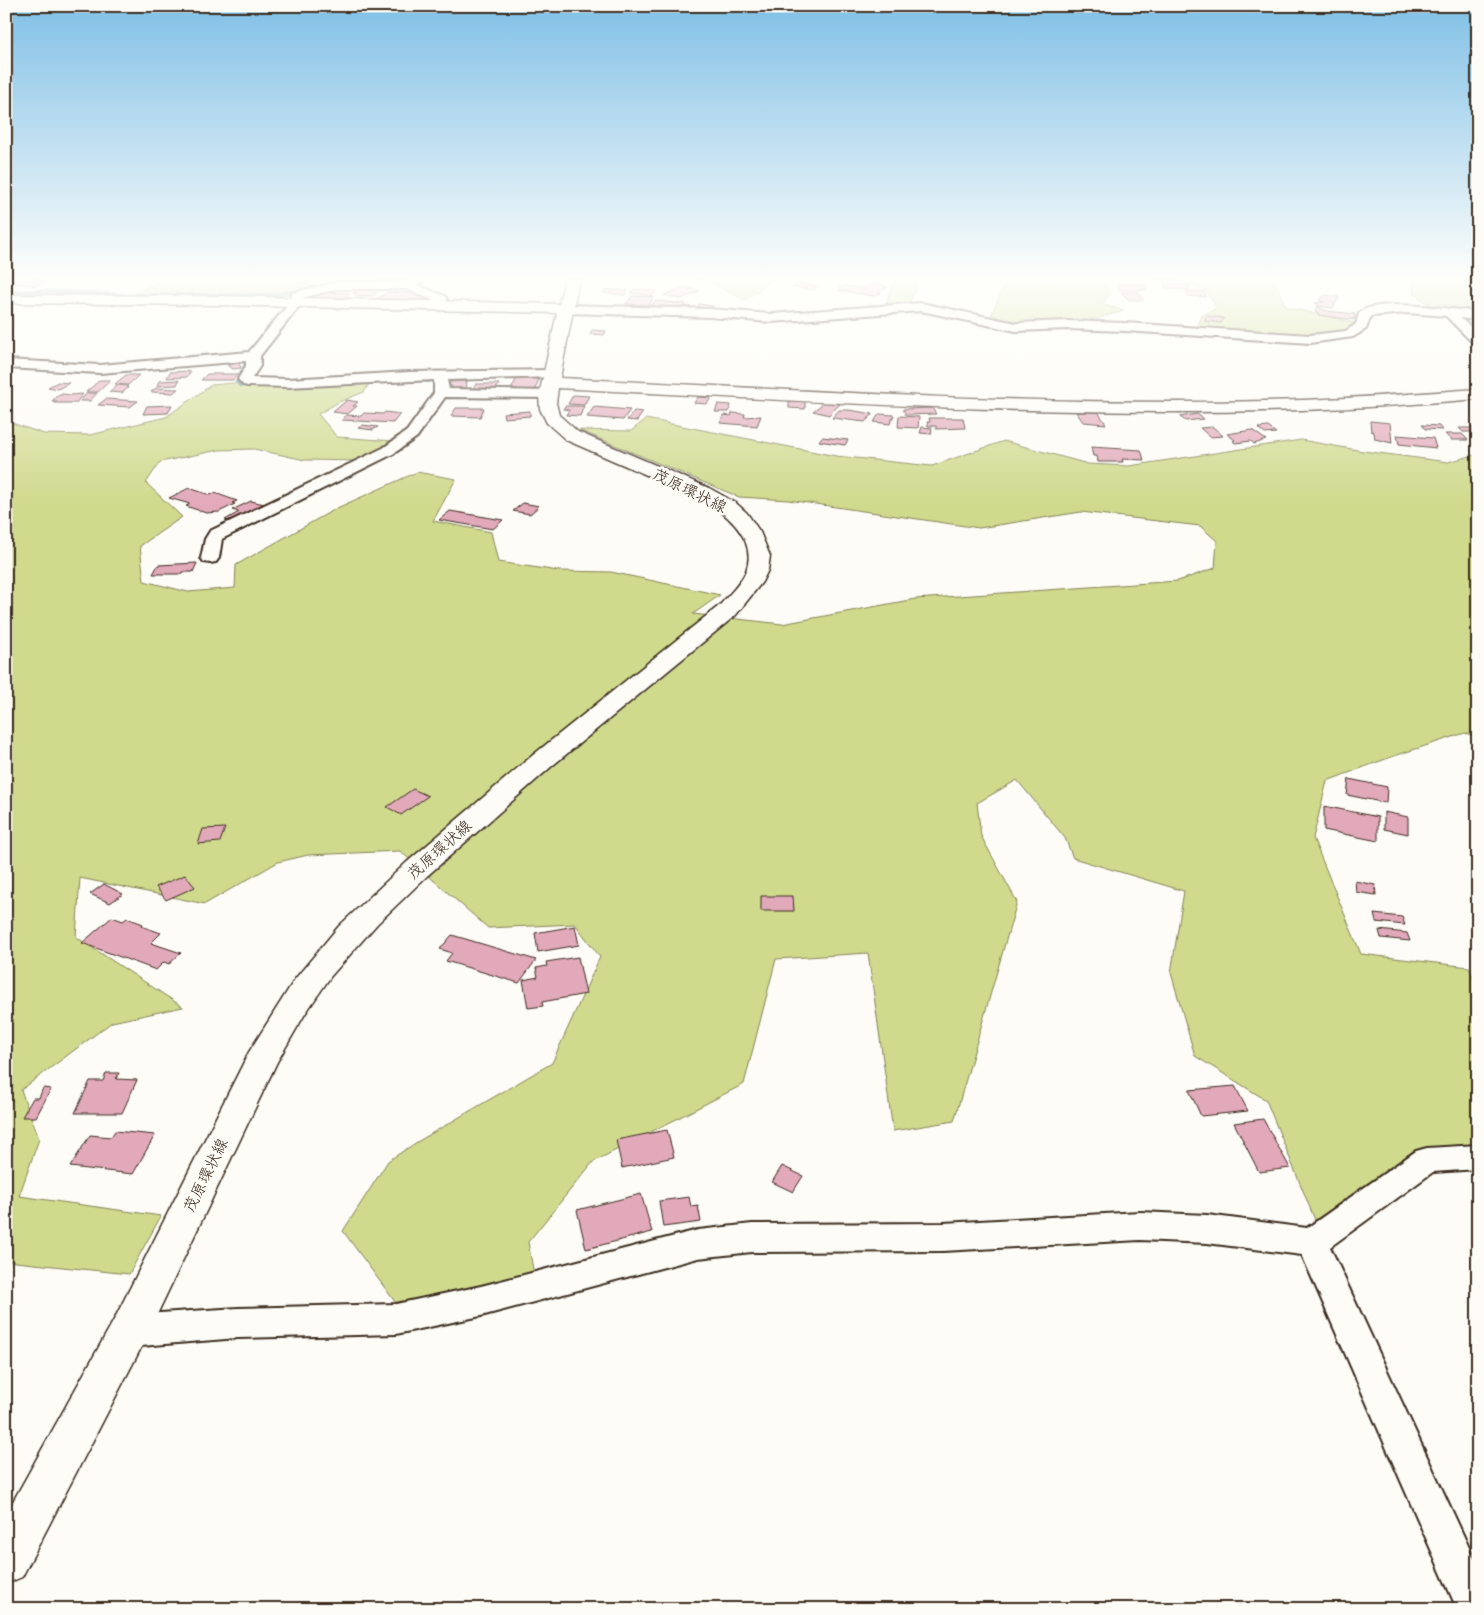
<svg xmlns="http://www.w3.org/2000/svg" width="1484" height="1615" viewBox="0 0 1484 1615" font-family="Sriracha,'Klee One',sans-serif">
<rect width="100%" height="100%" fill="#fdfcf7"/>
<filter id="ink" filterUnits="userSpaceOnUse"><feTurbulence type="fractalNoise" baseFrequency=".02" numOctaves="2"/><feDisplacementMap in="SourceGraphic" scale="10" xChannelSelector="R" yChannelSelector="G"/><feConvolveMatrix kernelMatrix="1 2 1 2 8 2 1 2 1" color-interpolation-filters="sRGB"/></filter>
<g filter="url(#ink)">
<g fill="#cfda8d" stroke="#858256">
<polygon points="162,279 315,279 299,292 272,297 129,297"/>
<polygon points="690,279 773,279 745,300 710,283"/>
<polygon points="895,279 917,279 915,292 906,307 886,308 889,293"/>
<polygon points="1004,279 1103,279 1110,293 1102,304 1124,311 1076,324 1034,326 994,323 991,316 1005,283"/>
<polygon points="1147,279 1273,279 1286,307 1359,324 1347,332 1327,336 1199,330 1198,325 1202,316 1217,308 1206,291 1182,282"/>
<path d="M1412 279H1478V306C1445 313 1440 315 1414 293Z"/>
<polygon points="371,381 364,392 339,402 318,414 337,437 395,441 363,461 305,460 254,449 219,450 160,462 146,483 182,517 140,546 144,581 188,592 235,588 236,565 337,508 417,472 456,479 433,521 491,532 498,562 559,571 611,572 720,595 693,614 782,624 915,599 1178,581 1215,568 1217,541 1200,526 1081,512 979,528 788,500 739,497 579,430 631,431 646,419 836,456 932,466 1004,441 1088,464 1129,466 1301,440 1363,451 1448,462 1478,454 1478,737 1465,733 1391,757 1327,781 1313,838 1361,954 1469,967 1478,989 1478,1144 1468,1151 1317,1225 1266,1100 1195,1056 1171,973 1184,891 1073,858 1065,838 1017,780 977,803 981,836 1017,902 954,1121 893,1131 868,953 776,959 744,1084 593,1162 528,1242 535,1280 398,1306 343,1231 388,1161 417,1142 552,1063 600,957 575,924 488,928 400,851 308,855 278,862 205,904 80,878 76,937 183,1007 112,1022 21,1090 39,1139 19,1196 161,1216 129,1274 6,1261 6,421 44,434 90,435 166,417 211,385 245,382"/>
</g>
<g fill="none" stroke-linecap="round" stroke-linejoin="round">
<g stroke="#678f94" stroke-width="4">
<polyline points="13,292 41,291 123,295"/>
<polyline points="136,295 272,295 336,284"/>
<polyline points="237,360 242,360 246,364 237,382 240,385 254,386"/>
<polyline points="24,368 91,372"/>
<polyline points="415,380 429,381"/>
<polyline points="347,384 364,383"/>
</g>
</g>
<g fill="#e2a9ba" stroke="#3b2a1e">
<polygon points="22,279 39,279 38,280 47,281 36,286 14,283"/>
<polygon points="796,283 817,286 814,290 793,287"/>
<polygon points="876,283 888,287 878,292 881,293 874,296 838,290 843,285 861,289"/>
<polygon points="1163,283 1188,285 1190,290 1165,288"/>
<polygon points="1119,284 1143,284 1148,290 1119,290 1116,285"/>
<polygon points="685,287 700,291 681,299 664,295"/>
<polygon points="360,289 380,290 373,296 354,295 356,293 353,293"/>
<polygon points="606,289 628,291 625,295 603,293"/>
<polygon points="634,289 656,291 652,296 630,293"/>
<polygon points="1186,291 1204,292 1206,297 1188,296"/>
<polygon points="312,292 349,293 346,296 349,297 346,300 305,298"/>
<polygon points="388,292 415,293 414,294 416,295 415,296 426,297 421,302 376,299"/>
<polygon points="1121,292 1138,292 1143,300 1129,300"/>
<polygon points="1325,295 1339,297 1333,308 1317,306 1319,304 1315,303 1324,302 1319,300"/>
<polygon points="632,296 654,297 649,305 626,304"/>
<polygon points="656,301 686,304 685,306 695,307 693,310 652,308 654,306 650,306"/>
<polygon points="699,304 705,305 713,306 711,310 696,310"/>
<polygon points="1317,307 1327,311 1355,314 1354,320 1318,315 1319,313 1315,312"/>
<polygon points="1207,316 1224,318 1221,323 1204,321"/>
<polygon points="592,330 606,331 604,335 590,334"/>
<polygon points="239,363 241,368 233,369 227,365"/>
<polygon points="191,371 187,377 167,378 170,372"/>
<polygon points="207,374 238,374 233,380 201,380"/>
<polygon points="126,375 139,375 128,385 115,384"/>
<polygon points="517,378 539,379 534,392 510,391"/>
<polygon points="100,380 111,380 98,392 86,392"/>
<polygon points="179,380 177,385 157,386 159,381"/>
<polygon points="467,381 466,389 452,390 452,386 449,385 450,382"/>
<polygon points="58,382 69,383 58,389 48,387"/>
<polygon points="476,384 499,384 495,391 472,390"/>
<polygon points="117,385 128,386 126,387 128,388 122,393 109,392"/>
<polygon points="156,388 178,389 173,393 151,392"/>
<polygon points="87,393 97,393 90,401 80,401"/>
<polygon points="63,394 70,395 83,394 76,403 54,403 57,401 52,401 57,396"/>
<polygon points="573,395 589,396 584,405 568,404"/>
<polygon points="698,397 711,398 707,404 694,403"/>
<polygon points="106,399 138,401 130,407 98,405"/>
<polygon points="347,400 358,402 353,406 357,406 348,414 333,412"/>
<polygon points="789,401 805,401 805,409 789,408"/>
<polygon points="826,401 840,404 829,415 813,411"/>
<polygon points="718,404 731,405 729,412 715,412"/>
<polygon points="172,405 168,413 143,414 147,406"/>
<polygon points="565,406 584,406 580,416 566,415 569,410 563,409"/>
<polygon points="594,407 630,410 623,420 587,417"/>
<polygon points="456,408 484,408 480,417 451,416"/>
<polygon points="932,408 936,414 906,415 903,409"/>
<polygon points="839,410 849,410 873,414 865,422 832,418"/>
<polygon points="530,411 530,416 504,418 503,413"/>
<polygon points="634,411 643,412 637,421 627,420"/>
<polygon points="385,412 400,414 393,423 342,420 346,415 361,416 364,413 383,414"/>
<polygon points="1076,412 1098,412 1106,424 1083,422"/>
<polygon points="732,413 745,414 744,417 761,416 757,426 720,423 724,415 731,416"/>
<polygon points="879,414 894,415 890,424 874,422"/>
<polygon points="1197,414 1204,419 1186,421 1180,417"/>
<polygon points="899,416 919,417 918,428 898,427"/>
<polygon points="929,418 963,418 965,428 936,429 936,426 928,426 927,422 930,422"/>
<polygon points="1370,421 1390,423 1392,443 1375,439 1374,432 1371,431"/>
<polygon points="363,425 378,427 373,430 358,428"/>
<polygon points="1422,425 1439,426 1442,430 1425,429"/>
<polygon points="922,427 932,428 931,434 920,433"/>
<polygon points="1213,427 1223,436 1210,437 1200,428"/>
<polygon points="1268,427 1276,433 1265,434 1258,428"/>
<polygon points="1459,428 1473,428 1477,432 1463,432"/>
<polygon points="1252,430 1266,440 1254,444 1251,441 1235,443 1233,441 1235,440 1227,434"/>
<polygon points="1445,434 1462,434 1468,440 1451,440"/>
<polygon points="1397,435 1433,438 1436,448 1399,444"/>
<polygon points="822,437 848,440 845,445 819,441"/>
<polygon points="1091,447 1141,450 1144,460 1122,459 1123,462 1098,462 1097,456 1093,456"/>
<polygon points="189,488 210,495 215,493 237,501 232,503 235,504 219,512 206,513 186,506 190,504 169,498"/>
<polygon points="251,501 269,505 233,522 225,520 239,512 232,510"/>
<polygon points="523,503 539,506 530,514 513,511"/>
<polygon points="450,511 503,520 493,529 439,520"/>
<polygon points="197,563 193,572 183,572 182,574 153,574 158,565"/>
<polygon points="1349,779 1387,787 1386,803 1347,795"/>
<polygon points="413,789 428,796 401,815 387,807"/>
<polygon points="1324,806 1378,817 1378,841 1324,830"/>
<polygon points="1384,812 1408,817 1408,834 1384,829"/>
<polygon points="225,828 220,842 198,844 203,829"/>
<polygon points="185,875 195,887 166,900 156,887"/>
<polygon points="1355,881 1375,885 1376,895 1356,892"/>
<polygon points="104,884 123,894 110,903 90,894"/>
<polygon points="761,896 793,896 794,911 761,911"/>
<polygon points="1374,914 1402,917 1405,925 1376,922"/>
<polygon points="112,917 123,921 127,918 143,924 141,926 161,933 151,943 181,953 169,964 164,962 156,970 82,943"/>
<polygon points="575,926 579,945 538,952 535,933"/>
<polygon points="1379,930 1407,933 1410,941 1381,938"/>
<polygon points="452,935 536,960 519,983 446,961 452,953 440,949"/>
<polygon points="578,957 586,994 542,1002 543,1006 528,1008 523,980 538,977 536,968 547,966 546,962"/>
<polygon points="106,1073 119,1073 116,1079 137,1080 122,1113 75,1113 90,1081 103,1081"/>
<polygon points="1235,1086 1248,1111 1201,1116 1189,1090"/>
<polygon points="43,1088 51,1089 36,1117 22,1117 33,1098 39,1098"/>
<polygon points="1263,1119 1290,1168 1259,1172 1234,1123"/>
<polygon points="667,1130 674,1157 622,1168 616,1140"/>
<polygon points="115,1131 155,1135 133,1174 70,1167 90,1135 111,1137"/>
<polygon points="782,1166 803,1176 793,1192 772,1182"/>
<polygon points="641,1194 652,1232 586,1249 577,1210"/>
<polygon points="689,1197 691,1207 698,1206 701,1222 663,1227 659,1201"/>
</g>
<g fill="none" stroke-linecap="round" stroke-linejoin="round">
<g stroke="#3b2a1e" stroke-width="4">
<g id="street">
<polygon points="6,279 14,279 6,284"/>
<polygon points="410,279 425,279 417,285 445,296 447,299 444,309 436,309 435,301 406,289 337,289 302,298 301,304 260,356 260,366 252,378 288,379 409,372 552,370 557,371 559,374 557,377 447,380 449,389 548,391 555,395 553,398 445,397 417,437 393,454 222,539 219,558 216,562 210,563 204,562 201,558 205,539 210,531 383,448 407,431 434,393 434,380 288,387 248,386 243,385 238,379 246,366 246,361 100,373 6,368 6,360 100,365 249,352 291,301 292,293 337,282 406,282"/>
<path d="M921 303 1016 323 1068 321 1125 323 1310 335 1346 331 1356 324 1359 313C1373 297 1456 310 1478 312V320L1460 318 1478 333V344L1473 343 1446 316 1407 313 1371 316 1366 329 1353 337 1310 343 1125 331 1068 329 1016 331 921 311 771 322 710 317 567 313 561 309 567 305 710 309 771 314Z"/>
<polygon points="1478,1145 1478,1169 1433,1172 1330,1247 1478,1567 1478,1609 1457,1609 1302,1255 1207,1243 1140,1240 943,1251 752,1252 698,1258 481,1316 396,1334 238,1338 129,1347 117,1342 112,1331 117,1320 129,1315 238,1308 396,1304 481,1286 698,1230 752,1224 943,1223 1140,1212 1207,1215 1307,1228 1416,1151 1427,1148"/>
</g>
</g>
<g stroke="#3b2a1e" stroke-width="3">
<path id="secondary" d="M565 279H579L560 378C807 390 1055 408 1303 400 1361 398 1419 393 1478 389V399C1419 404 1361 408 1302 410 1054 418 806 401 558 388L556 403 559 415 578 432 709 488 736 503 747 513 760 532 770 556 768 570 762 582 736 615 552 766 427 876 377 924 331 976 305 1014 277 1062 143 1344 22 1577 6 1584V1514L115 1318 249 1052 295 979 339 926 406 863 533 755 720 605C729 594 741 584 746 571 759 537 721 508 695 496L566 440 547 423 540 409 539 395 557 313 216 305 6 303V295L216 296 559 304Z"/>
</g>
<use href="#street" fill="#fdfcf7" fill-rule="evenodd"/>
<use href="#secondary" fill="#fdfcf7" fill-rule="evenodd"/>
</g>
</g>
<linearGradient id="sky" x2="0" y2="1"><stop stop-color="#80c0e6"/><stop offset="0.55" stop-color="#fefefb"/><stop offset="1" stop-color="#fefefb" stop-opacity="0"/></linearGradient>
<rect width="1484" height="505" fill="url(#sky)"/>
<g text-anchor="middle" stroke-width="5" stroke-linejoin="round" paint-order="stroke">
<g font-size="16" fill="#3b2a1e" stroke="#fdfcf7">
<text transform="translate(690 490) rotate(26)" y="6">茂原環状線</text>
<text transform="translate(439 849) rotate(-42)" y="6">茂原環状線</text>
<text transform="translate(205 1175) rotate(-64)" y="6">茂原環状線</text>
</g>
</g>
<rect width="1484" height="1615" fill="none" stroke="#fdfcf7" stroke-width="25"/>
<rect x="12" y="12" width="1459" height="1590" fill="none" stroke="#3b2a1e" stroke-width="2" filter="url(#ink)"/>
</svg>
